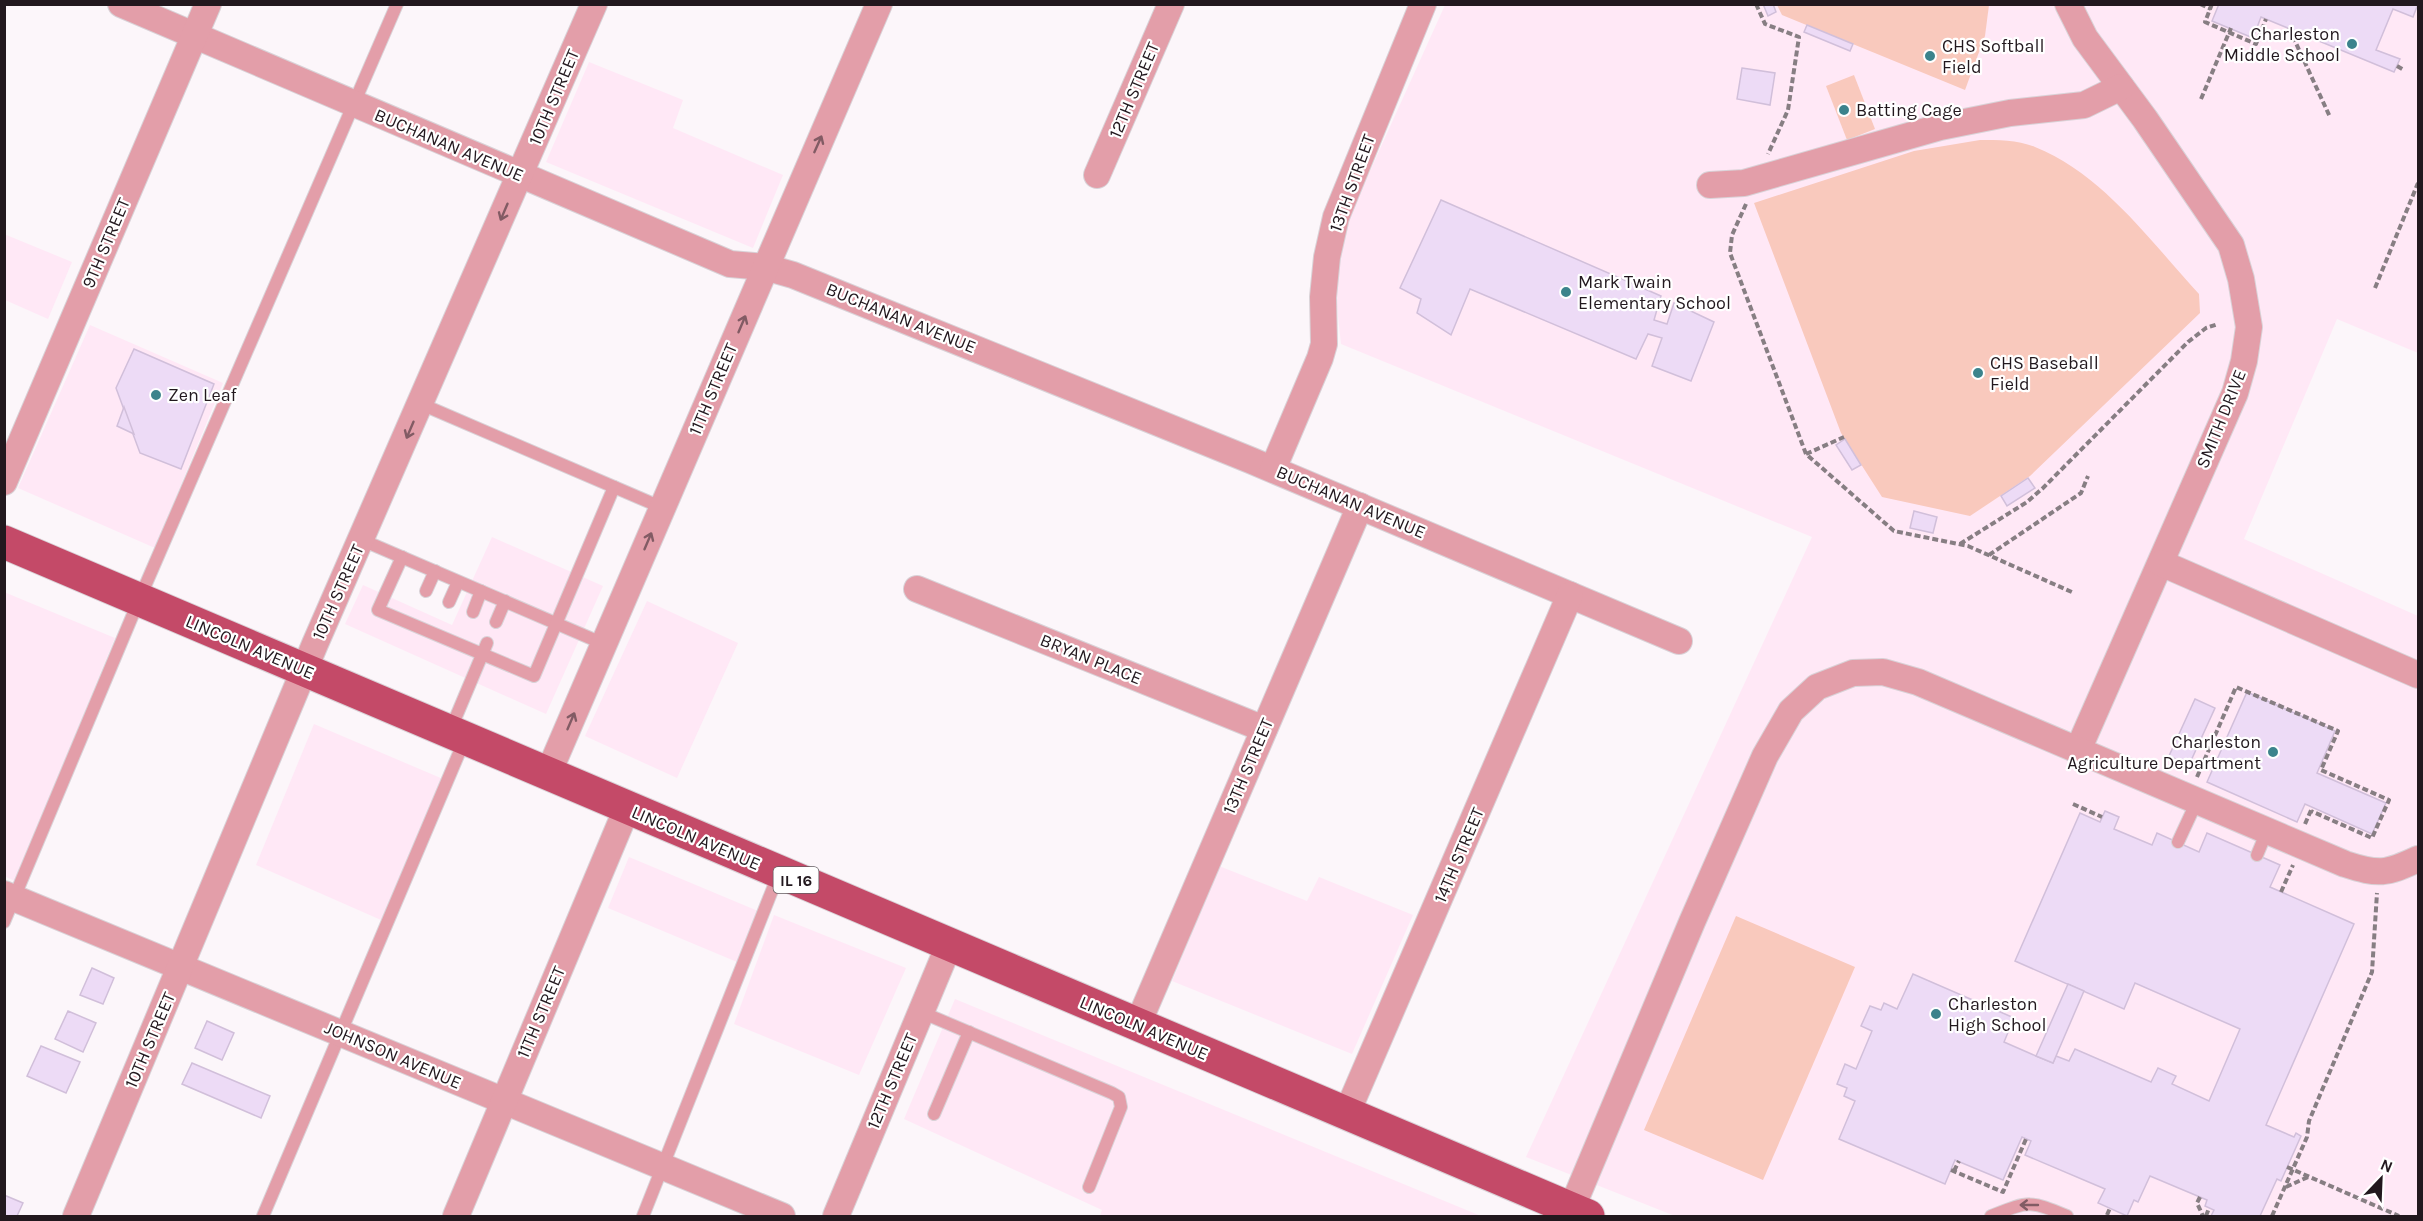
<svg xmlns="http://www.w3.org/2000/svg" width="2423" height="1221" viewBox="0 0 2423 1221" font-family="Karla,sans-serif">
<rect width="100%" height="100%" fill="#fcf6fa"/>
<g fill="#ffe8f6">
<polygon points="1445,5 2418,5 2418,353 2337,319 2244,539 2418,616 2418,1216 1675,1216 1526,1157 1812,537 1341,344 1334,279 1351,213"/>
<polygon points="589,62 683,100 673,128 783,175 753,248 546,162"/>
<polygon points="4,234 72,262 48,319 5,300"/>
<polygon points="90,325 223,383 155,548 18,488"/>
<polygon points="492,537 603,586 546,714 345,624 363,585 452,625"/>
<polygon points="4,592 115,638 15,881 4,876"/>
<polygon points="647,601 738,643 677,778 585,736"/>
<polygon points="314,724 443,779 381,920 256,865"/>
<polygon points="629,857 758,911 737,962 608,908"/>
<polygon points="1219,866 1307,901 1319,877 1413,915 1352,1054 1172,981"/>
<polygon points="774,915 906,968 859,1075 734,1024"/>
<polygon points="955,999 1481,1216 1100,1216 1102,1210 904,1119"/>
</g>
<g fill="#f9c9bd">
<polygon points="1777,5 1989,5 1985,36 1965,90 1782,15"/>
<polygon points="1854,75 1875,129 1847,140 1826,86"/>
<path d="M1980 140C1998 140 2018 140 2035 147 2104 175 2150 241 2199 294L2200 313 2030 476 1970 516 1882 497 1841 433 1754 203 1914 151Z"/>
<polygon points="1736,916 1855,967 1763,1180 1644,1130"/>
</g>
<g fill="#eddbf6" stroke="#d1bfda" stroke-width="1.5">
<polygon points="1763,4 1773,4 1776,12 1768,16"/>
<polygon points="2219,4 2418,4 2413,17 2393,9 2376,50 2400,59 2394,72 2261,17 2253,38 2212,21"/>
<polygon points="1807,25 1853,44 1850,51 1804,32"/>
<polygon points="1742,68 1775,73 1770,105 1737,99"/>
<polygon points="1441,200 1661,296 1654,320 1667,324 1674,303 1714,322 1691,381 1652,366 1662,338 1648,334 1636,359 1470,289 1451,335 1417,313 1421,299 1400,288"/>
<polygon points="134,349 214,384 181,469 140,453 116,388"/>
<polygon points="124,407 134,434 117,426"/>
<polygon points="1845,439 1861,465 1852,470 1836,445"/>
<polygon points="2028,478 2035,488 2007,506 2001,496"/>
<polygon points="1914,511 1937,517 1933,533 1910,528"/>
<polygon points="2247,692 2335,731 2317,773 2386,803 2372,834 2305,804 2297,822 2207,782"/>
<polygon points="2195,699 2215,708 2189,765 2169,756"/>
<polygon points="2105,811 2119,817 2114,829 2152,845 2157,833 2199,852 2207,833 2280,865 2270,887 2354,924 2266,1125 2294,1137 2296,1133 2301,1136 2281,1181 2277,1179 2260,1216 2211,1216 2214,1210 2205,1206 2207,1200 2150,1176 2138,1202 2134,1200 2127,1216 2098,1203 2105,1189 2025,1155 2031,1141 2022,1137 2003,1180 1955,1160 1945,1184 1839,1139 1855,1101 1844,1096 1847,1088 1837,1084 1845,1064 1856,1069 1872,1031 1861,1026 1870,1006 1881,1010 1884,1003 1897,1009 1913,974 2014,1018 2004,1042 2036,1056 2053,1063 2056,1056 2069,1061 2075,1049 2151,1082 2158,1068 2176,1076 2172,1084 2209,1101 2240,1029 2135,983 2124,1009 2015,961 2080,813 2100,822"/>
<polygon points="92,968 114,978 103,1004 80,995"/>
<polygon points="2068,984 2084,991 2053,1063 2036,1056"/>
<polygon points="68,1011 96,1023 83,1052 55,1039"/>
<polygon points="207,1021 234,1033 222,1060 195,1048"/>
<polygon points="41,1046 80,1062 66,1093 27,1076"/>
<polygon points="192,1063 270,1096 261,1118 182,1084"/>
<polygon points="4,1195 23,1203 17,1216 4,1216"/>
</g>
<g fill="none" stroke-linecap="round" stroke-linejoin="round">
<g stroke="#d9d2d7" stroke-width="14">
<g id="lane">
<polyline points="421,404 663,508"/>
<polyline points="362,540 604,644"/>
<polyline points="402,557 378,610 534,676 614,487"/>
<polyline points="426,591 435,571"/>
<polyline points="449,602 458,582"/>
<polyline points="473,612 481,591"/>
<polyline points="496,622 505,601"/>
<polyline points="450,731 487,643"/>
<polyline points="2178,842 2197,801"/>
<polyline points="2257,855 2267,831"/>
<polyline points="4,922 139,600 397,4"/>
<polyline points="921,1012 1112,1093 1119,1097 1121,1107 1089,1187"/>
<polyline points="934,1114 969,1032"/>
<polyline points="263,1216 465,739"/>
<polyline points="643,1216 779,873"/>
<path d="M1991 1216C2029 1201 2029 1200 2067 1216"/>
</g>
</g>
<g stroke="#d9d2d7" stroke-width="28">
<g id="street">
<polyline points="121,4 730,264 765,267 793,275 1250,460 1679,641"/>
<polyline points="2068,4 2085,38 2145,119 2231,245 2241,279 2249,327 2244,361 2235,393 2078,750"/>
<polyline points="1097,175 1171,4"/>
<polyline points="1710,185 1744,183 1940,127 2010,113 2084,105 2121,87"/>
<polyline points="1273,469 1320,358 1324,344 1323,297 1327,257 1336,217 1423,4"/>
<polyline points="4,482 208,4"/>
<polyline points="2161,563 2418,675"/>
<polyline points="917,589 1264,729"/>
<polyline points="548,774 879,4"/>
<polyline points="4,894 782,1216"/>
<polyline points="1137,1026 1360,506"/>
<polyline points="1346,1115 1570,595"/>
<path d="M1571 1210 1692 922 1765 756 1791 711 1817 687 1853 673 1883 672 1918 682 2345 864C2379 875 2386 874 2418 859"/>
<polyline points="76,1216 315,644 594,4"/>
<polyline points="456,1216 627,808"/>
<polyline points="836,1216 949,945"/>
</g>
</g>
<g stroke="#d9d2d7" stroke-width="35">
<polyline id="primary" points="4,542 1588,1216"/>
</g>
<g stroke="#877e83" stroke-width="4" stroke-dasharray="6 3" stroke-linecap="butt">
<polyline points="1756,4 1765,24 1799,37 1788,110 1768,154"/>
<polyline points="2200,4 2211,9"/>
<polyline points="2212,4 2205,22 2256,44 2266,19"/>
<polyline points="2289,28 2330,117"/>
<polyline points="2397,66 2404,70"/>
<polyline points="2201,99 2231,28"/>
<polyline points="1746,204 1732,235 1730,253 1806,454 1894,531 1968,546 2074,593"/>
<polyline points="2375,288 2418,183"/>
<polyline points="1806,454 1844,437"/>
<polyline points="1960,544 2027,502 2043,488 2188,342 2206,328 2218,324"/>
<polyline points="1989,555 2081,493 2088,476"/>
<polyline points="2197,777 2236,687 2338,731 2321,770 2389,800 2372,838 2311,811"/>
<polyline points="2073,804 2102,817"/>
<polyline points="2305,824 2312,808"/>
<polyline points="2281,892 2293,865"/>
<polyline points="2287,1167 2399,1216"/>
<polyline points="1951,1170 2003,1192 2026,1139"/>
<polyline points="1954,1171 1959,1161"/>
<polyline points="2286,1187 2308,1177"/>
<polyline points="2200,1197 2197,1203 2203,1216"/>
<polyline points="2107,1215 2110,1208"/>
<polyline points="2206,1216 2209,1208"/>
<polyline points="2272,1216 2307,1137 2309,1121 2372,972 2377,893"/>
</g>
<use href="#lane" stroke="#e39ea9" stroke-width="12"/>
<use href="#street" stroke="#e39ea9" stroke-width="26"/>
<use href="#primary" stroke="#c44a68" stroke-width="33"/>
</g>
<defs><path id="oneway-shaft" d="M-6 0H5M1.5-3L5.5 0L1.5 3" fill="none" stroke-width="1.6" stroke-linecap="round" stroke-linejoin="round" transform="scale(1.5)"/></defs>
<g stroke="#825b64">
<use href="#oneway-shaft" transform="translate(818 144) rotate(-66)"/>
<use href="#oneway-shaft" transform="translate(504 212) rotate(113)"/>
<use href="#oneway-shaft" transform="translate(742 324) rotate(-67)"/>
<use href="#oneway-shaft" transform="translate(410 430) rotate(113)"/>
<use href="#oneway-shaft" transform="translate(648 541) rotate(-67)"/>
<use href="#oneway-shaft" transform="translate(571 721) rotate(-67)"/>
<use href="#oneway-shaft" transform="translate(2029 1205) rotate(180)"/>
</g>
<g fill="#3c838c" stroke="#fff" stroke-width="2">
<circle cx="2352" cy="44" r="6"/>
<circle cx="1930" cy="56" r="6"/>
<circle cx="1844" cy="110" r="6"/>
<circle cx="1566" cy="292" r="6"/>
<circle cx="1978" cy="373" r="6"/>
<circle cx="156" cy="395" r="6"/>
<circle cx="2273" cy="752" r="6"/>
<circle cx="1936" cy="1014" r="6"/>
</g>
<g text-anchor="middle" stroke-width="4.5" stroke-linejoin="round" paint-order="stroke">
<rect fill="#fff" stroke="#645d62" stroke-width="1.5" x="773.5" y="867" width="45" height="26" rx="4.5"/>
<g font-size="16" font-weight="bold" fill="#22181e">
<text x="796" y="886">IL 16</text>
</g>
<g font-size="18" fill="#22181e" stroke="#fff" text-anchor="start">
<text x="2340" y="40" text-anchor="end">Charleston<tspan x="2340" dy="21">Middle School</tspan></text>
<text x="1942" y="52">CHS Softball<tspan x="1942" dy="21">Field</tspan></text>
<text x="1856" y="116">Batting Cage</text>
<text x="1578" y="288">Mark Twain<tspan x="1578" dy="21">Elementary School</tspan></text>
<text x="1990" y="369">CHS Baseball<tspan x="1990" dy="21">Field</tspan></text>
<text x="168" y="401">Zen Leaf</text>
<text x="2261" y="748" text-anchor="end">Charleston<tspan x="2261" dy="21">Agriculture Department</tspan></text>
<text x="1948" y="1010">Charleston<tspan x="1948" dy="21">High School</tspan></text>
</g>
<g font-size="18" fill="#22181e" stroke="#fff">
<text transform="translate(1134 90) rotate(-67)" y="6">12TH STREET</text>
<text transform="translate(554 97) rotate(-67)" y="6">10TH STREET</text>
<text transform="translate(449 145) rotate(23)" y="6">BUCHANAN AVENUE</text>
<text transform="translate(1352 183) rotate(-70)" y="6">13TH STREET</text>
<text transform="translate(106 243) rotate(-67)" y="6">9TH STREET</text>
<text transform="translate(901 318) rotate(22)" y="6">BUCHANAN AVENUE</text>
<text transform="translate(713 389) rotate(-67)" y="6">11TH STREET</text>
<text transform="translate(2221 419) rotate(-68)" y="6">SMITH DRIVE</text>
<text transform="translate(1351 502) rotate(23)" y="6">BUCHANAN AVENUE</text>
<text transform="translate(338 592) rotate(-66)" y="6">10TH STREET</text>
<text transform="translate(250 647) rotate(23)" y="6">LINCOLN AVENUE</text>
<text transform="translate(1091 659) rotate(22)" y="6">BRYAN PLACE</text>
<text transform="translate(1248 766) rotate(-67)" y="6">13TH STREET</text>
<text transform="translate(696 838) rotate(23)" y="6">LINCOLN AVENUE</text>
<text transform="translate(1459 855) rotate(-67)" y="6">14TH STREET</text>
<text transform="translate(541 1012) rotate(-67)" y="6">11TH STREET</text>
<text transform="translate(1144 1028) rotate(23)" y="6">LINCOLN AVENUE</text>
<text transform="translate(150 1040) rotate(-67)" y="6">10TH STREET</text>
<text transform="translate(393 1055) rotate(23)" y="6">JOHNSON AVENUE</text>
<text transform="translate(892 1081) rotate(-67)" y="6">12TH STREET</text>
</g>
</g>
<rect width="2423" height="1221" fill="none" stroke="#22181e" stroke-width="12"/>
<g transform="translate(2381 1179) rotate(23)" stroke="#ffffff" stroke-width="4.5" paint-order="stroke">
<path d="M0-4.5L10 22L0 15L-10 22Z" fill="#22181e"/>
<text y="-9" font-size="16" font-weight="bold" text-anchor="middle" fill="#22181e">N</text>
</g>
</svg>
